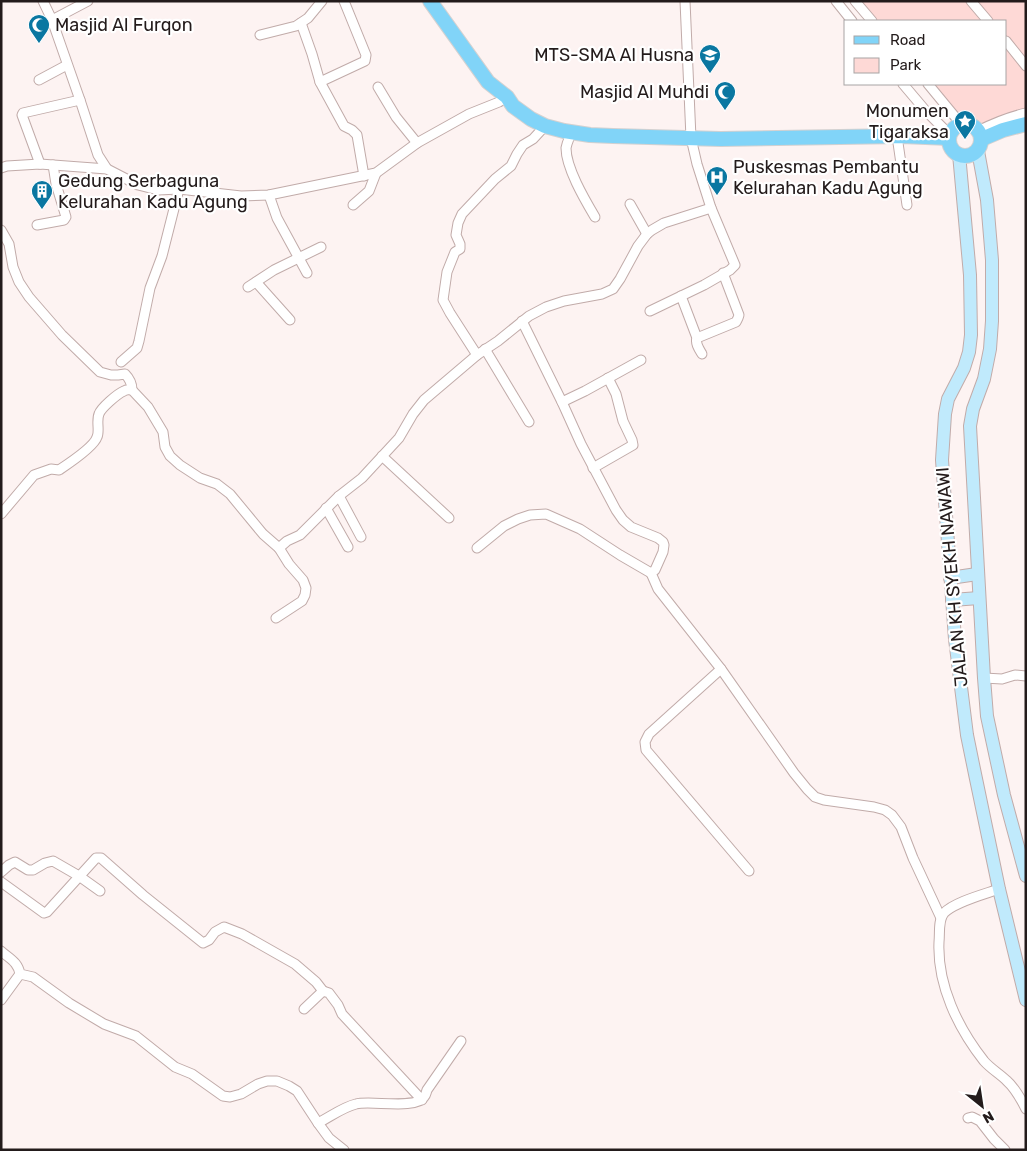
<svg xmlns="http://www.w3.org/2000/svg" width="1027" height="1151" viewBox="0 0 1027 1151" font-family="Rubik,sans-serif">
<rect width="100%" height="100%" fill="#fdf3f2"/>
<path fill="#fed9d6" d="M855 1H1026V113L978 131C973 125 969 124 961 124L926 84H1006V21H872Z"/>
<g fill="none" stroke-linecap="round" stroke-linejoin="round">
<g stroke="#c1aba9" stroke-width="11">
<g id="minor">
<polyline points="43,1 52,20 80,100 98,155 107,169"/>
<polyline points="836,1 852,21"/>
<polyline points="855,1 872,21"/>
<polyline points="971,1 988,21"/>
<polyline points="52,20 88,1"/>
<polyline points="301,23 312,54 320,82 344,126 352,130 357,135 364,176"/>
<polyline points="260,35 296,26 308,18 322,1"/>
<polyline points="1006,41 1026,66"/>
<polyline points="39,80 67,65"/>
<polyline points="320,82 365,61 366,55 344,1"/>
<polyline points="903,84 925,110 950,135"/>
<polyline points="928,84 961,124"/>
<polyline points="378,87 396,117 417,143"/>
<path d="M978 131C994 123 1009 117 1026 113"/>
<path d="M571 133C570 137 567 142 566 148 566 168 585 200 595 217"/>
<polyline points="897,136 907,205"/>
<polyline points="40,164 22,115 23,113 80,100"/>
<polyline points="1,168 7,166 40,164 107,169 138,185 158,190 179,189 241,196 269,195 376,173 417,143 469,114 499,102 507,97"/>
<polyline points="269,195 277,218 307,273"/>
<polyline points="630,204 647,234"/>
<polyline points="353,205 369,191 376,173"/>
<polyline points="37,225 64,220 66,217 56,184 53,165"/>
<path d="M1 230 9 244 13 267 19 282 29 297 62 335 100 372 111 375H118L125 374C129 378 132 383 132 390"/>
<polyline points="256,282 290,320"/>
<polyline points="248,287 274,270 321,247"/>
<path d="M681 296 697 338C695 343 699 349 702 354"/>
<polyline points="650,311 704,285 730,270 735,265 711,208 697,164 691,138 685,1"/>
<polyline points="522,321 562,402 581,444 616,510 623,520 631,527 658,538 663,542 664,545 663,552 655,570 651,573 658,589 721,669 794,773 807,789 815,797 824,800 874,807 885,810 892,815 901,827 913,858 941,918"/>
<polyline points="697,338 736,322 738,318 739,315 723,273"/>
<polyline points="485,349 529,422"/>
<polyline points="477,355 450,313 443,300 447,272 455,252 460,249 460,244 456,235 458,223 462,214 495,179 511,166 517,154 523,145 533,139 545,126"/>
<polyline points="121,362 137,348 139,341 150,288 162,256 179,189"/>
<polyline points="562,402 585,391 641,360"/>
<polyline points="382,456 449,518"/>
<polyline points="593,468 633,445 632,440 623,421 616,394 608,378"/>
<polyline points="339,496 361,537"/>
<polyline points="326,508 348,547"/>
<path d="M1 514 34 475 51 469 59 470C68 464 94 447 97 437 100 431 96 421 99 414 101 408 117 394 124 391 127 389 128 390 132 390L148 407 163 432 165 447 170 456 180 465 200 478 217 484 230 494 263 534 279 548"/>
<polyline points="477,548 504,526 518,519 530,515 546,514 580,529 620,555 651,573"/>
<polyline points="276,618 302,601 305,595 306,588 303,580 289,564 279,548 287,541 300,535 339,496 362,478 399,438 413,414 424,400 477,355 498,341 529,316 546,307 564,301 602,294 613,289 620,279 638,246 647,234 652,230 664,223 711,208"/>
<polyline points="721,669 649,734 645,742 646,750 749,871"/>
<polyline points="984,678 1002,679 1015,675 1026,676"/>
<polyline points="1,872 9,865 15,862 28,870 33,870 45,863 53,861 79,876 100,891"/>
<polyline points="1,882 44,913 47,912 96,858 101,858 143,895 203,943 209,940 215,932 224,927 242,934 295,964 316,982 323,991"/>
<path d="M999 889C985 894 954 902 944 913 938 920 940 933 939 942 937 985 958 1028 984 1061 991 1069 1000 1074 1007 1081 1015 1088 1021 1099 1026 1109"/>
<path d="M1 951C10 959 18 962 20 974L33 977 69 1003 104 1024 136 1036 175 1067 192 1074 223 1096 230 1097 241 1094 258 1084 267 1081H277L289 1086 297 1091 318 1123 329 1138 344 1150"/>
<polyline points="1,1000 20,974"/>
<polyline points="304,1009 323,991 329,993 338,1005 342,1014 422,1100"/>
<polyline points="968,1118 972,1117 980,1121 994,1139 1005,1150"/>
<path d="M318 1123C330 1117 343 1107 356 1104 370 1100 416 1110 424 1097 426 1095 426 1093 427 1090L461 1041"/>
</g>
</g>
<g stroke="#c1aba9" stroke-width="14">
<g id="secondary">
<polyline points="978,151 987,200 992,260 992,321 990,349 984,379 973,409 970,426 984,678 987,716 1004,795 1026,876"/>
<polyline points="959,154 970,275 971,335 969,352 964,368 948,399 945,414 942,460 955,639 967,735 975,774 999,889 1026,1000"/>
<polyline points="950,578 977,574"/>
<polyline points="952,600 979,598"/>
</g>
</g>
<g stroke="#d3d1d1" stroke-width="16">
<g id="primary">
<polyline points="430,1 488,82 507,97 513,106 531,119 545,126 564,131 590,135 613,136 721,139 902,136 949,138"/>
<circle cx="965" cy="140" r="16"/>
<polyline points="982,139 1003,130 1026,124"/>
</g>
</g>
<use href="#minor" stroke="#fff" stroke-width="9"/>
<use href="#secondary" stroke="#c0eafc" stroke-width="12"/>
<use href="#primary" stroke="#81d4f8" stroke-width="14"/>
</g>
<defs>
<g id="mosque-pin" transform="scale(1.125)"><path d="M0 17L-7.5 6A9.5 9.5 0 1 1 7.5 6Z" fill="#0a77a1" stroke="#fff"/><path d="M3.5-4.9A6 6 0 1 0 3.5 4.9A5 5 0 1 1 3.5-4.9Z" fill="#fff"/></g>
<g id="school-pin" transform="scale(1.125)"><path d="M0 17L-7.5 6A9.5 9.5 0 1 1 7.5 6Z" fill="#0a77a1" stroke="#fff"/><path d="M0-5L7-2L0 1L-7-2ZM-4 1L0 2.5L4 1V4Q0 6-4 4Z" fill="#fff"/></g>
<g id="sight-pin" transform="scale(1.125)"><path d="M0 17L-7.5 6A9.5 9.5 0 1 1 7.5 6Z" fill="#0a77a1" stroke="#fff"/><path d="M0-6L1.8-2.2L6-1.7L2.9 1.2L3.7 5.4L0 3.3L-3.7 5.4L-2.9 1.2L-6-1.7L-1.8-2.2Z" fill="#fff"/></g>
<g id="hospital-pin" transform="scale(1.125)"><path d="M0 17L-7.5 6A9.5 9.5 0 1 1 7.5 6Z" fill="#0a77a1" stroke="#fff"/><path d="M-5-5h3v3.5h4V-5h3V5h-3V1.5h-4V5h-3Z" fill="#fff"/></g>
<g id="building-pin" transform="scale(1.125)"><path d="M0 17L-7.5 6A9.5 9.5 0 1 1 7.5 6Z" fill="#0a77a1" stroke="#fff"/><path d="M-4-6H4V6H1V3H-1V6H-4ZM-2.5-4.3h1.7v1.8h-1.7ZM.8-4.3h1.7v1.8H.8ZM-2.5-1h1.7V.8h-1.7ZM.8-1h1.7V.8H.8Z" fill="#fff"/></g>
</defs>
<g fill-rule="evenodd">
<use href="#mosque-pin" x="39" y="25"/>
<use href="#school-pin" x="710" y="55"/>
<use href="#mosque-pin" x="725" y="92"/>
<use href="#sight-pin" x="965" y="121"/>
<use href="#hospital-pin" x="717" y="177"/>
<use href="#building-pin" x="42" y="191"/>
</g>
<g text-anchor="middle" stroke-width="4.5" stroke-linejoin="round" paint-order="stroke">
<g font-size="18" fill="#231b1b" stroke="#fff" text-anchor="start">
<text x="55" y="31">Masjid Al Furqon</text>
<text x="694" y="61" text-anchor="end">MTS-SMA Al Husna</text>
<text x="709" y="98" text-anchor="end">Masjid Al Muhdi</text>
<text x="949" y="117" text-anchor="end">Monumen<tspan x="949" dy="21">Tigaraksa</tspan></text>
<text x="733" y="173">Puskesmas Pembantu<tspan x="733" dy="21">Kelurahan Kadu Agung</tspan></text>
<text x="58" y="187">Gedung Serbaguna<tspan x="58" dy="21">Kelurahan Kadu Agung</tspan></text>
</g>
<g font-size="18" fill="#231b1b" stroke="#fff">
<text transform="translate(952 577) rotate(-95)" y="6">JALAN KH SYEKH NAWAWI</text>
</g>
</g>
<rect width="1027" height="1151" fill="none" stroke="#231b1b" stroke-width="5"/>
<rect x="844" y="20" width="162" height="65" fill="#ffffff" stroke="#a7a4a4"/>
<rect x="854" y="36" width="25" height="8" fill="#81d4f8" stroke="#a7a4a4"/>
<text x="890" y="45" font-size="15" fill="#231b1b">Road</text>
<rect x="854" y="58" width="25" height="15" fill="#fed9d6" stroke="#a7a4a4"/>
<text x="890" y="70" font-size="15" fill="#231b1b">Park</text>
<g transform="translate(982 1106) rotate(150)" stroke="#ffffff" stroke-width="4" paint-order="stroke">
<path d="M0-4L9 19L0 12L-9 19Z" fill="#231b1b"/>
<text y="-8" font-size="14" font-weight="bold" text-anchor="middle" fill="#231b1b">N</text>
</g>
</svg>
